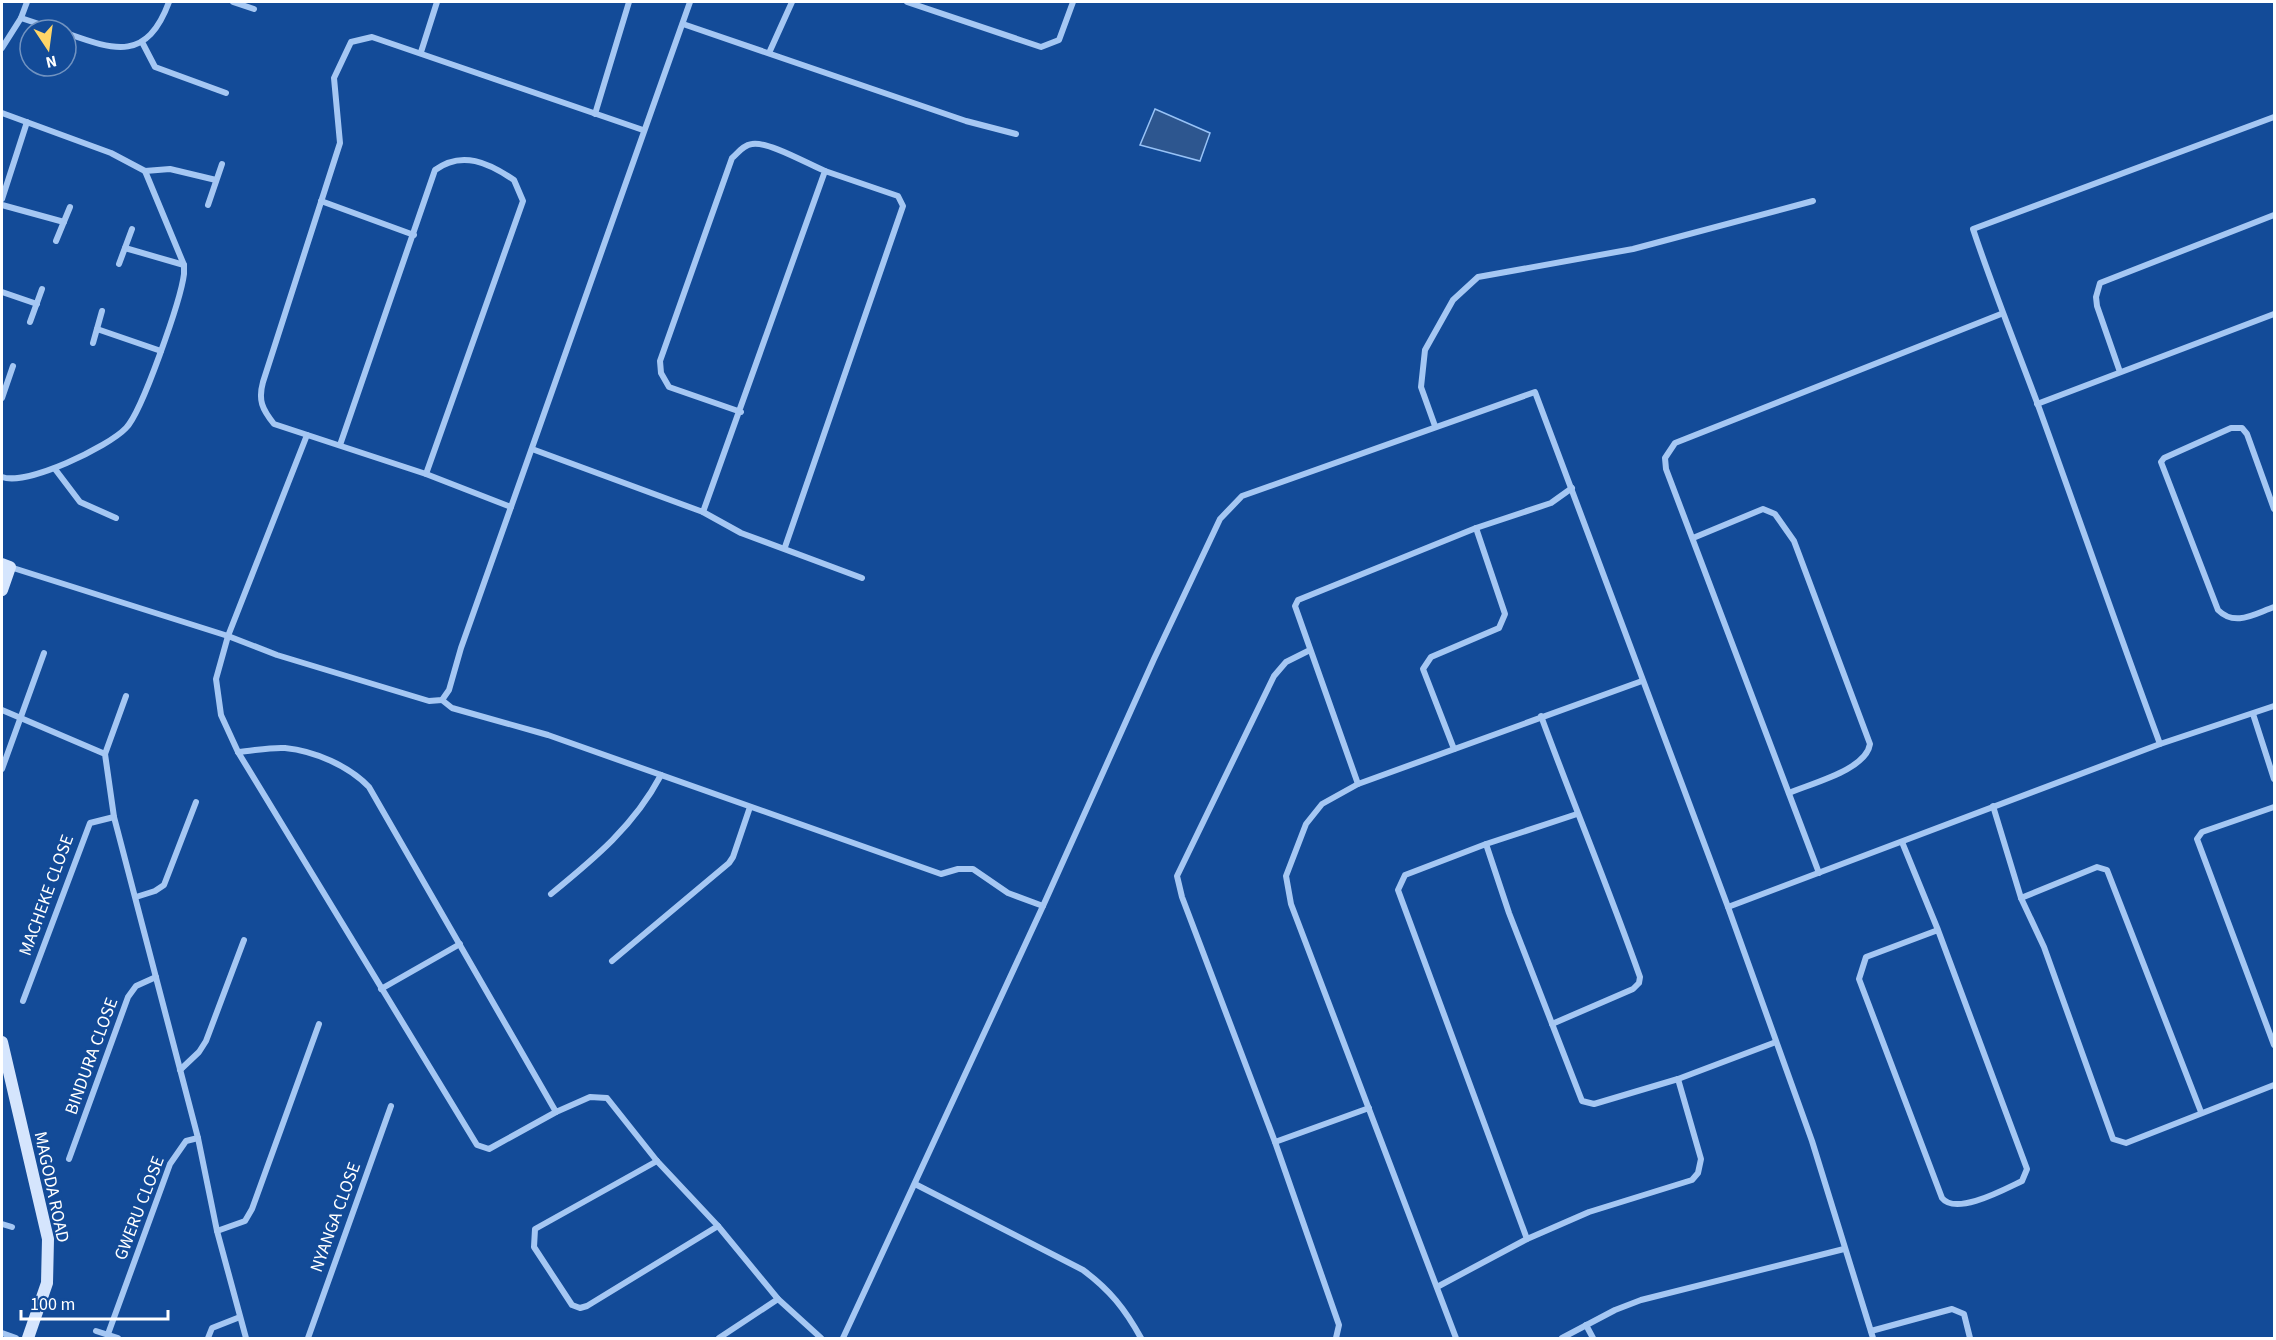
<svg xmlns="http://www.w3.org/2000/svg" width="2276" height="1340" viewBox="0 0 2276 1340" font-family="'Source Sans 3',sans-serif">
<rect width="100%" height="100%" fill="#134b98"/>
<polygon fill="#2d568f" stroke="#97c2f6" stroke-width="1.5" points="1155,109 1210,133 1200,161 1140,145"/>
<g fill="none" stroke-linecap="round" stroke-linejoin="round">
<g stroke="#a5c7f3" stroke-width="6">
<polyline points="233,2 254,9"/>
<polyline points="907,2 1041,47 1059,40 1073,2"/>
<polyline points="21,18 57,30"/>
<polyline points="683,24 966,121 1016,134"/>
<path d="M66 33C116 51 147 61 169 2"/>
<polyline points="142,42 155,67 226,93"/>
<polyline points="2,48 21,18 27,2"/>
<polyline points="421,52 437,2"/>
<polyline points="769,53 792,2"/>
<polyline points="2,113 111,153 145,171 170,169 216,180"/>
<polyline points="595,114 629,2"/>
<polyline points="2,199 27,122"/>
<polyline points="321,201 414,235"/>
<polyline points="2,205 64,222"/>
<polyline points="208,205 222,164"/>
<polyline points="56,241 70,207"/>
<polyline points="125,248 184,265"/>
<polyline points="119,264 132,229"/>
<polyline points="2,292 37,304"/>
<polyline points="30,322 42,289"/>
<polyline points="97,329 161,351"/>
<polyline points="93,343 102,311"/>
<polyline points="2120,372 2097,306 2096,297 2100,283 2274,215"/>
<polyline points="2,398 13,366"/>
<polyline points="2037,404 2274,314"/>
<polyline points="1435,426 1421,387 1425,350 1453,300 1478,277 1633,249 1813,201"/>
<polyline points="307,435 228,636 216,679 221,715 238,752 477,1145 489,1149 556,1112"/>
<path d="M340 445 435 170C462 150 489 163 514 180L523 201 426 474"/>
<path d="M532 449 703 512 825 171C808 164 768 141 752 144 743 145 738 153 732 158L660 361 661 373 669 387 741 412"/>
<polyline points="55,469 80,502 116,518"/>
<path d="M2 477C27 486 108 447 126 428 142 412 181 299 184 274V265L145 171"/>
<path d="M511 507 426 474 274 424C262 409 258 400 263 382L340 143 334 78 351 42 372 37 643 130"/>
<path d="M2274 509 2247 434 2242 428H2231L2164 458 2161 462 2218 610C2235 627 2254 614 2274 607"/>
<polyline points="703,512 741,533 862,578"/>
<path d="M1693 538 1763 509 1775 514 1794 541 1870 744C1866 770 1812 783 1789 793"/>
<polyline points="785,547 903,206 898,196 825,171"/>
<polyline points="10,567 228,636 277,655 429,701 442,700 449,690 461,648 690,2"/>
<polyline points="1310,650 1286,662 1274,676 1177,876 1182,897 1275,1142 1339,1325 1336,1338"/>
<polyline points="442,700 452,708 548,735 941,874 958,869 973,869 1008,893 1043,906"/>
<polyline points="2,710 105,754 114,817 198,1138 217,1231 246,1338"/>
<polyline points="2253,714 2274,779"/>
<path d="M1541 716C1573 803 1609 889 1640 977L1639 983 1633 989 1552 1024"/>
<path d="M2160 744C2118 631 2079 518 2038 405 2016 346 1993 289 1973 229L2274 117"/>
<polyline points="1454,749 1423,669 1431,657 1499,628 1505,614 1476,528"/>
<path d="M238 752C253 751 270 747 285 748 315 751 349 766 369 787L556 1112 590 1097 607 1098 657 1161 718 1226 778 1299 821 1338"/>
<polyline points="105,754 126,696"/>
<polyline points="2,769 44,653"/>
<polyline points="1358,784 1295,606 1298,600 1476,528 1551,503 1572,488"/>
<polyline points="1993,806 2021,898 2044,947 2113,1139 2126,1143 2274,1085"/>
<polyline points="2274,807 2202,832 2197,839 2274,1045"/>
<path d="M1902 842 1938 930 2027 1169 2022 1181C2005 1189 1956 1216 1942 1198L1859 979 1866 957 1938 930"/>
<polyline points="1486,844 1577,814"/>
<polyline points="1819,873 1666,469 1665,458 1675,443 2001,314"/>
<path d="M551 894C595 858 634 826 661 775"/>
<polyline points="136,897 155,891 164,885 196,802"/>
<polyline points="2021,898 2097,867 2107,870 2201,1112"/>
<polyline points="1728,907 2160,744 2274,706"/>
<polyline points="612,961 729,863 733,857 750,807"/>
<polyline points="381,989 460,944"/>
<polyline points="23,1001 90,823 114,817"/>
<polyline points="180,1070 199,1052 206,1041 244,940"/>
<polyline points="1275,1142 1369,1108"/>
<polyline points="69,1159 128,997 136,986 156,977"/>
<polyline points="657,1161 535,1229 534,1247 572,1305 580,1308 587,1306 718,1226"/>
<path d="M915 1184 1083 1270C1110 1290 1125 1309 1141 1338"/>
<polyline points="2,1224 12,1227"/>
<polyline points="217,1231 245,1221 252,1209 319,1024"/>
<polyline points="1527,1239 1398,890 1405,875 1486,844 1509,913 1582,1101 1594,1104 1678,1079 1776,1042"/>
<polyline points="1437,1287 1527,1239 1589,1212 1692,1180 1698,1173 1701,1159 1678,1079"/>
<polyline points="1586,1325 1593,1338"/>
<polyline points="96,1331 118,1338"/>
<polyline points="1871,1331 1952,1309 1964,1314 1970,1338"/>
<polyline points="2,1333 16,1338"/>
<polyline points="108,1334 170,1164 186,1141 198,1138"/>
<polyline points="208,1338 212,1328 240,1317"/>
<polyline points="308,1338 391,1106"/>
<polyline points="719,1338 778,1299"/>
<polyline points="843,1338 1043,906 1154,659 1220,519 1242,496 1535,392 1728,907 1812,1141 1873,1338"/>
<polyline points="1456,1338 1291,904 1286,876 1306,824 1322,804 1358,784 1642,681"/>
<polyline points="1562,1338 1615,1310 1641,1300 1844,1249"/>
</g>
<g stroke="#d5e5fd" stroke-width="12">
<polyline points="2,564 10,567 2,590"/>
<polyline points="2,1042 48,1239 47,1283 28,1338"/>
</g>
</g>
<g text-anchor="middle" stroke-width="4.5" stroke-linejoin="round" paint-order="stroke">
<g font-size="18" fill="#fff" stroke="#134b98">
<text transform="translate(46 895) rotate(-70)" y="6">MACHEKE CLOSE</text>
<text transform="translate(91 1056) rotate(-70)" y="6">BINDURA CLOSE</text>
<text transform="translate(52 1187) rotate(78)" y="6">MAGODA ROAD</text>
<text transform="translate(139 1208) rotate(-69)" y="6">GWERU CLOSE</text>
<text transform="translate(335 1217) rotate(-70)" y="6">NYANGA CLOSE</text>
</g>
</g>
<rect width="2276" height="1340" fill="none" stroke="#ffffff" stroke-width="6"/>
<g transform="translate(48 48) rotate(167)"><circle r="28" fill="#134b98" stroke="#7193c1" stroke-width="1.5"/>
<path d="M0-4.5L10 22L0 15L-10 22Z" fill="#ffd567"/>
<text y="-9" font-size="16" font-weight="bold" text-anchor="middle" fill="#ffffff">N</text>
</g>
<path d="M21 1310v9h147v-9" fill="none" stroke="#ffffff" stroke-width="3"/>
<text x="30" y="1310" font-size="18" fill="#ffffff" stroke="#134b98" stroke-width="4.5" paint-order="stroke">100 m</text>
</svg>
